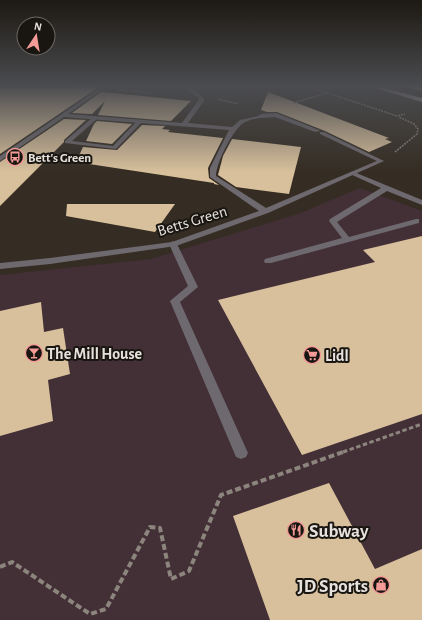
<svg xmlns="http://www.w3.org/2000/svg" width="422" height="620" viewBox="0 0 422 620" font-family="'Alegreya Sans',sans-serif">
<rect width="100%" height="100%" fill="#352d23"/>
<polygon fill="#432f36" points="360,188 422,211 422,620 0,620 0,275 151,259 298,214"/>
<g fill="#d8c09c">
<polygon points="0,86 96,86 96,89 0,154"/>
<polygon points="101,92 113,93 191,101 171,121 98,115 105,101 92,114 72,113"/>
<polygon points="268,92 389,138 385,139 392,142 369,152 325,131 277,112 267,112 261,110"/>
<polygon points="64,119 86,120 64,140 64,142 0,206 0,162"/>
<polygon points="97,121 132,124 112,144 86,141 94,124"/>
<polygon points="142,125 165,126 162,129 170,130 168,132 223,138 208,168 209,178 219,185 214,184 214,183 76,162 83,147 117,150"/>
<polygon points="232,139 301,147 289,194 236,187 218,175 223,156"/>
<polygon points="67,204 175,204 155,232 66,216"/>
<polygon points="422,236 422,414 302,455 218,300 375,262 363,250"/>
<polygon points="41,302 44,332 63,328 70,374 48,380 53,421 0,436 0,311"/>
<polygon points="329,483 375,569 422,549 422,620 270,620 233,516"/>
</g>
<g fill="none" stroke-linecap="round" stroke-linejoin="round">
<g stroke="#8c857d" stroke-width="1.5" stroke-dasharray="2 1" stroke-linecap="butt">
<polyline points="307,86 397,116 405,114"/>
<polyline points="0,87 73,87"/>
<polyline points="120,90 153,93"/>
<polyline points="218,99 238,104"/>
<polyline points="293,103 326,93"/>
<polyline points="395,152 417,134 418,129 414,124 399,117"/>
</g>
<polyline stroke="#8c857d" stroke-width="3" stroke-dasharray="4.5 2.5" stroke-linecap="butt" points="343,452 422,424"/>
<polyline stroke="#8c857d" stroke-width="4" stroke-dasharray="6 3" stroke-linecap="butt" points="0,567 12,562 90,614 106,609 150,527 160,528 171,579 189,571 221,495 346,451"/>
<g fill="#6e696e" fill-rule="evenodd">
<polygon points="276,113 319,130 320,131 315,132 275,117 261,118 258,116 261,114"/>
<polygon points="92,118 97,119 72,141 113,146 137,121 142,122 116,149 65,143 65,141"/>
<polygon points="320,132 324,132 384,161 379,162 320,134"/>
<polygon points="350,172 354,172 422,200 422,205 387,191 337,222 349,237 416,219 419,219 419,223 271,263 265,263 264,261 265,259 342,238 329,221 330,219 381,188 350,174"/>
<polygon points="173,241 177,244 198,287 180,302 248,453 246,457 241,459 236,457 170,301 188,286 169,244"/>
</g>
<path fill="#6e696e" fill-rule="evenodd" d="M103 86H107L68 114 182 123 198 101 199 98 185 88 166 86H188L203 97 204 101 188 123 232 127 240 120 263 115V117C257 119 250 119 245 122 233 128 216 164 216 176L266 208 379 160 384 161 268 213 176 246 50 264 0 269V263L50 258 172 242 259 211 210 177V168L229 130 64 117 0 161V156Z"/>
<g fill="#bab0ba" fill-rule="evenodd">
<polygon points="369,86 376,86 422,98 422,102"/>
<polygon points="406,86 422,87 422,91 407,87"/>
</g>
</g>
<linearGradient id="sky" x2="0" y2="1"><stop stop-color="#1d1913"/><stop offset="0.5" stop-color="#4b4c50"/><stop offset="1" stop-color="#4b4c50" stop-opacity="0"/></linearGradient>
<rect width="422" height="172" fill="url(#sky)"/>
<defs>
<g id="bus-ring" transform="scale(0.9)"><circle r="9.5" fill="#191611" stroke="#f59b97" stroke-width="1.5"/><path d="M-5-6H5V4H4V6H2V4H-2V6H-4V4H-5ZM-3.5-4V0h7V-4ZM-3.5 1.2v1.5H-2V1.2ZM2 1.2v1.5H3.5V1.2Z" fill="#f59b97"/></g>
<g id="bar-ring" transform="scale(0.9)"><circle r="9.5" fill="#191611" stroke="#f59b97" stroke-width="1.5"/><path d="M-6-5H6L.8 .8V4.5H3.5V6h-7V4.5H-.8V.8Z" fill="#f59b97"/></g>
<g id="supermarket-ring" transform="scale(0.9)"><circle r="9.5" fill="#191611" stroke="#f59b97" stroke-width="1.5"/><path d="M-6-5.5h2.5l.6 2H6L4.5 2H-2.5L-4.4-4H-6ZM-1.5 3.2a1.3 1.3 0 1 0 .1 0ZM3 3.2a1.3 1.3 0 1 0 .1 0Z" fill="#f59b97"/></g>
<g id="restaurant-ring" transform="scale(0.9)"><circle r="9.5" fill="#191611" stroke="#f59b97" stroke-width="1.5"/><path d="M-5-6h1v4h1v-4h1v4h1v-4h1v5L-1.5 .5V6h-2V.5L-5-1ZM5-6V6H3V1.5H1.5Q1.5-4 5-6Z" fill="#f59b97"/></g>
<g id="shop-ring" transform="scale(0.9)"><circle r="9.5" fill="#191611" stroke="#f59b97" stroke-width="1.5"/><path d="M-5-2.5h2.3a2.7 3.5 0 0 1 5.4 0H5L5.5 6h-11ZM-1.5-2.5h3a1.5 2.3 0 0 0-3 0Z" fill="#f59b97"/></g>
</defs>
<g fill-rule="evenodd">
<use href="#bus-ring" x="15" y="157"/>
<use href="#bar-ring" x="34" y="353"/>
<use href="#supermarket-ring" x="312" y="355"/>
<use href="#restaurant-ring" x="296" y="530"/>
<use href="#shop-ring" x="381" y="585"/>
</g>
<g text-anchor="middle" stroke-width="4" stroke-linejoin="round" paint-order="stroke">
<g font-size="13" font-weight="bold" fill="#e7e2db" stroke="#191611" text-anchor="start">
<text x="28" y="162">Bett's Green</text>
</g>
<g font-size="16" fill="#e7e2db" stroke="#191611">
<text transform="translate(192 220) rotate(-17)" y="6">Betts Green</text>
</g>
<g font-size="16" font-weight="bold" fill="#e7e2db" stroke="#191611" text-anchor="start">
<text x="47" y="359">The Mill House</text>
<text x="325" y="361">Lidl</text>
</g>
<g font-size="19" font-weight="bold" fill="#e7e2db" stroke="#191611" text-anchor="start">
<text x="309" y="537">Subway</text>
<text x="368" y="592" text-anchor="end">JD Sports</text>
</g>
</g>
<g transform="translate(36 36) rotate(12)"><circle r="19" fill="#191611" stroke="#6b6862"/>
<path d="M0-3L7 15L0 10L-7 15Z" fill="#f59b97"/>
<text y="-6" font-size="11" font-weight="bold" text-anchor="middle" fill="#e7e2db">N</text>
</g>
</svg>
